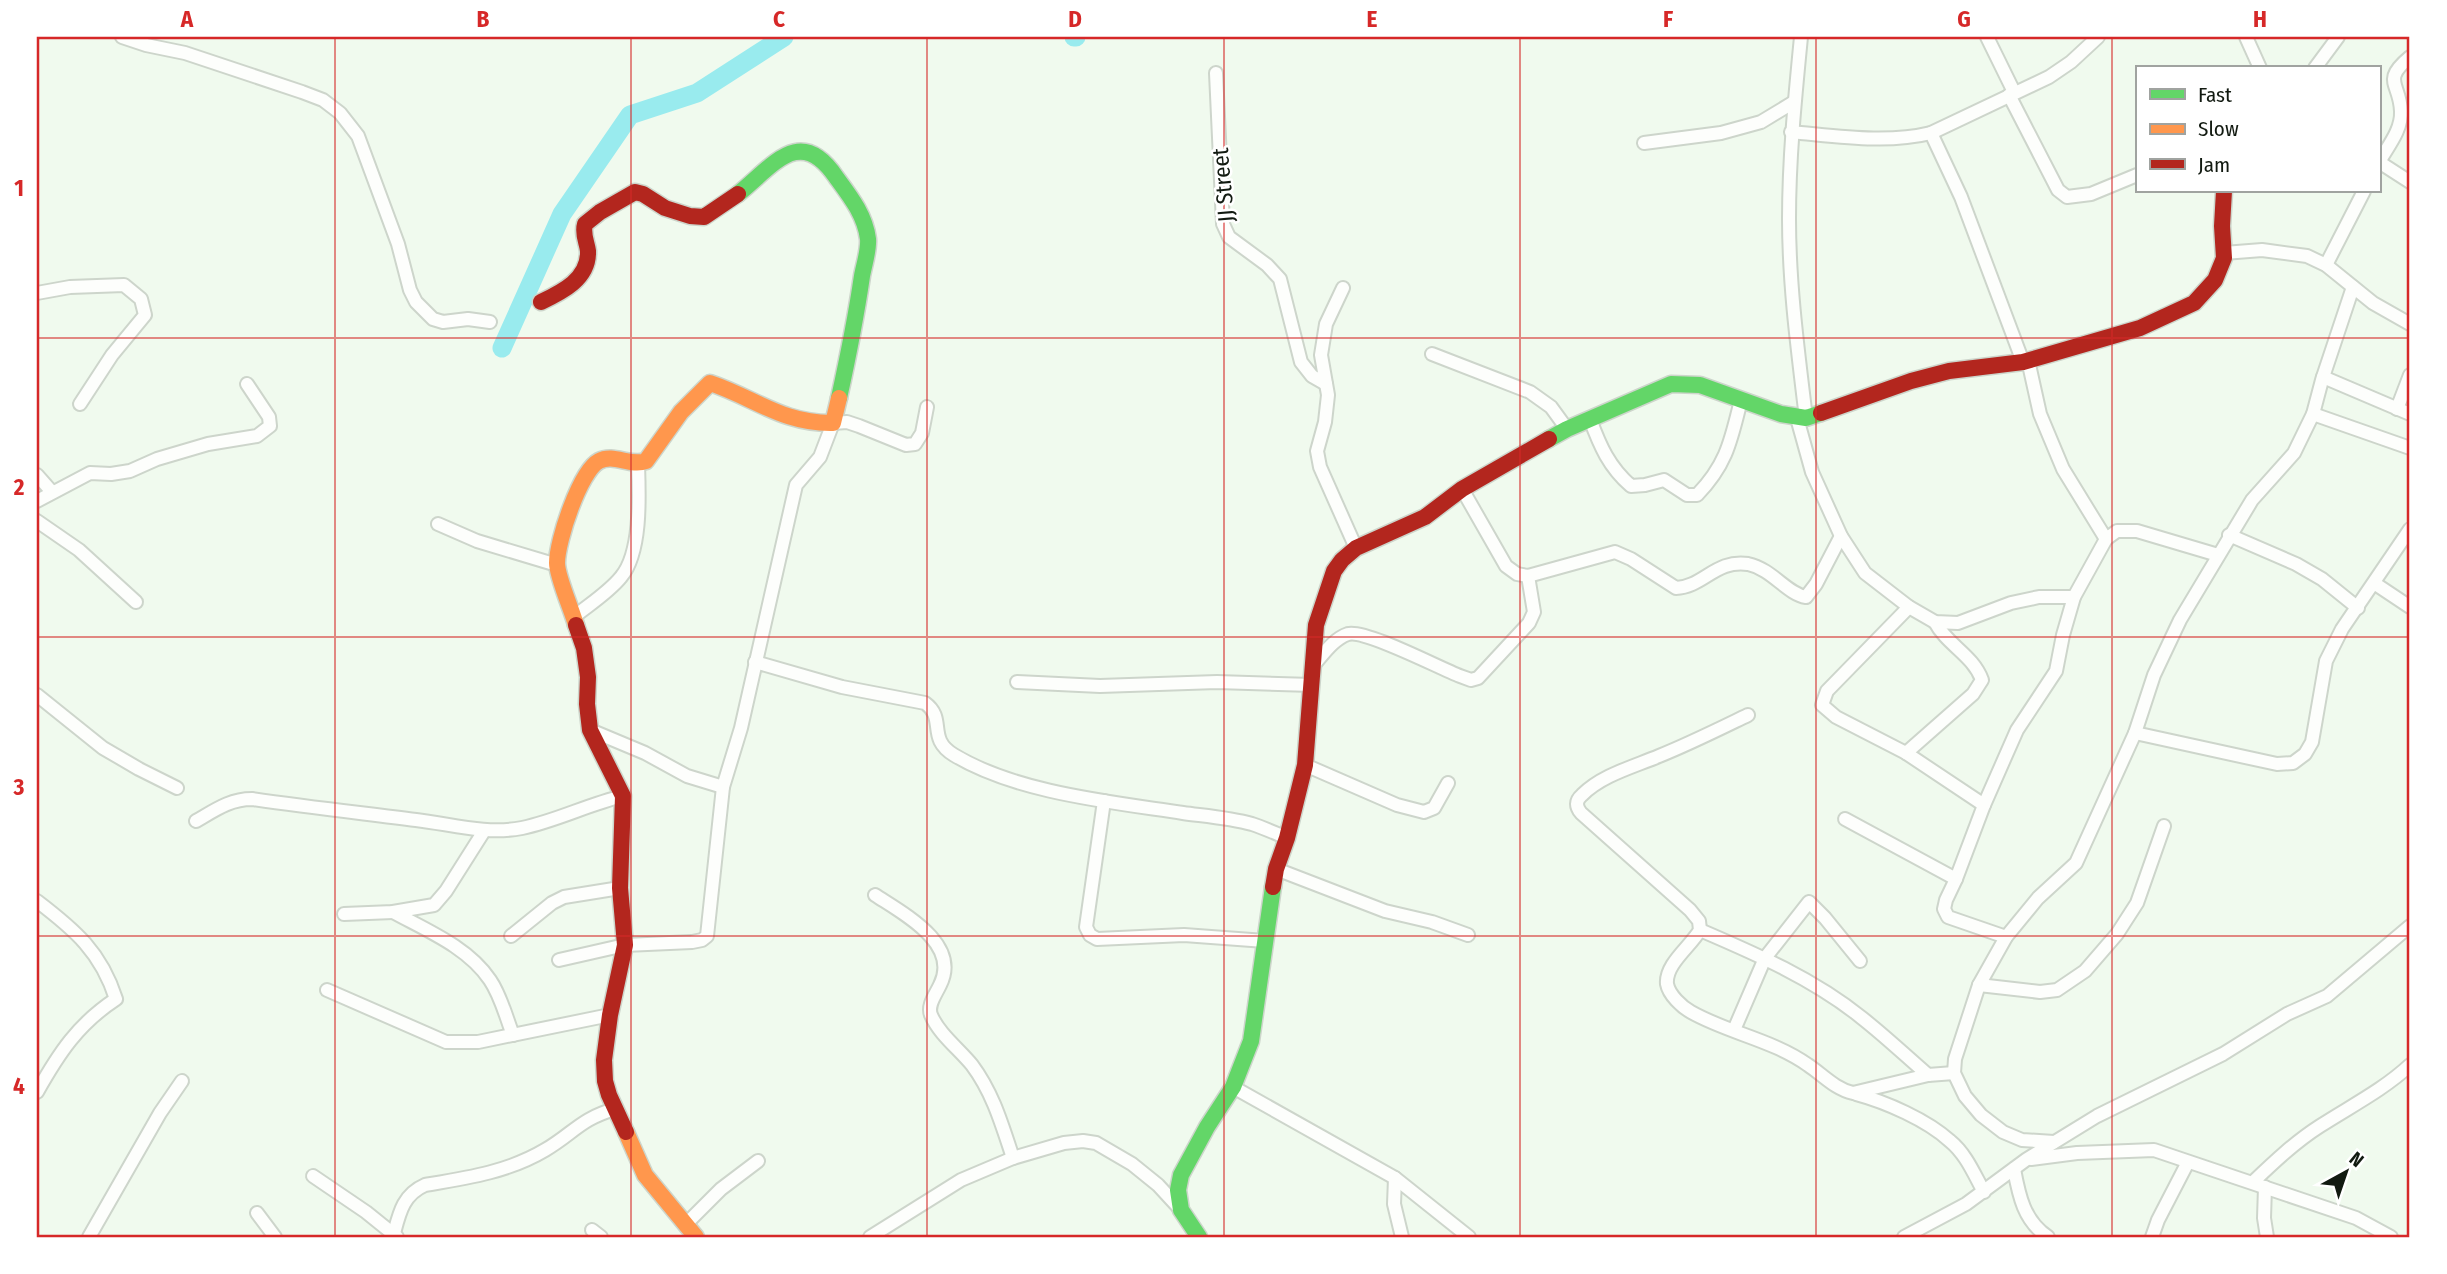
<svg xmlns="http://www.w3.org/2000/svg" width="2447" height="1274" viewBox="0 0 2447 1274" font-family="'Fira Sans Condensed',sans-serif">
<rect width="100%" height="100%" fill="#f0faee"/>
<g fill="none" stroke-linecap="round" stroke-linejoin="round">
<g stroke="#99ebee" stroke-width="19">
<polyline points="1074,37 1076,37"/>
<polyline points="502,348 562,214 630,115 697,93 784,37"/>
</g>
<g stroke="#cdd5cb" stroke-width="16">
<g id="street">
<polyline points="122,37 146,45 185,53 302,92 323,100 340,113 358,136 398,244 410,290 416,302 433,319 443,322 468,319 490,322"/>
<path d="M1801 37C1795 98 1789 158 1789 219 1789 285 1798 352 1806 418"/>
<polyline points="1987,37 2014,92"/>
<polyline points="2246,37 2260,68"/>
<polyline points="2315,68 2338,37"/>
<polyline points="1216,73 1223,224 1229,237 1267,265 1280,279 1301,362 1312,376 1326,384"/>
<polyline points="2009,95 2058,190 2067,197 2091,194 2137,175"/>
<path d="M1791 132C1837 136 1886 144 1931 133L2049 77 2071 62 2098 37"/>
<polyline points="1931,133 1961,197 2023,362"/>
<polyline points="1644,143 1721,133 1761,122 1794,102"/>
<path d="M2379 162C2388 146 2402 130 2401 111 2400 83 2381 81 2410 57"/>
<polyline points="2379,162 2410,182"/>
<polyline points="2224,253 2262,250 2307,256 2326,265 2373,303 2410,324"/>
<polyline points="2326,265 2364,191"/>
<polyline points="1343,288 1326,324 1321,355 1328,395 1325,422 1317,451 1320,467 1356,548"/>
<polyline points="37,293 70,287 124,285 141,299 145,315 112,355 80,404"/>
<polyline points="1432,354 1530,392 1551,407 1567,429"/>
<polyline points="2028,360 2040,414 2063,469 2106,539"/>
<polyline points="2323,377 2410,414"/>
<polyline points="2397,409 2410,375"/>
<polyline points="2313,414 2410,448"/>
<polyline points="1797,418 1812,472 1841,536 1865,573 1909,607 1935,622 1958,623 2011,603 2039,597 2074,597"/>
<path d="M1590 419C1600 446 1609 467 1631 486L1645 485 1664 480 1687 495H1697C1727 464 1731 440 1741 400"/>
<polyline points="37,475 52,492"/>
<path d="M1462 489 1506 566 1517 574 1528 576 1615 552 1631 559 1676 588C1703 587 1716 559 1748 564 1772 569 1787 594 1806 597L1816 584 1841 536"/>
<polyline points="37,501 90,473 111,474 130,471 157,459 208,444 257,436 270,426 269,417 247,384"/>
<polyline points="37,521 79,550 136,602"/>
<polyline points="438,524 477,541 557,565"/>
<polyline points="2229,535 2296,564 2322,579 2358,608"/>
<polyline points="2374,583 2410,607"/>
<polyline points="1909,607 1827,691 1822,705 1836,717 1906,753 1984,805"/>
<path d="M575 616C590 604 609 592 621 577 642 552 639 494 638 464"/>
<path d="M755 662 842 687 925 703C947 719 926 738 954 755 1017 793 1111 802 1183 813 1205 816 1230 818 1252 824 1264 828 1275 833 1287 838"/>
<path d="M1312 667C1322 656 1333 639 1348 634 1365 629 1439 668 1460 676L1471 680 1478 678 1529 623 1534 612 1528 576"/>
<polyline points="1017,682 1100,686 1217,682 1312,685"/>
<polyline points="37,695 103,748 139,769 177,788"/>
<path d="M1748 715C1719 729 1689 744 1659 756 1633 767 1602 775 1582 795 1575 801 1576 807 1581 813L1690 910 1699 921 1700 930C1691 946 1665 964 1667 984 1669 995 1682 1007 1691 1012 1728 1033 1773 1040 1808 1065 1823 1075 1835 1089 1853 1093L1928 1075 1954 1073"/>
<polyline points="590,730 645,753 687,776 723,787"/>
<polyline points="2135,733 2277,764 2293,763 2305,754 2312,742 2326,661 2342,629 2410,529"/>
<path d="M1906 753 1973 694 1982 680C1973 655 1947 645 1935 622"/>
<polyline points="1305,765 1397,805 1424,812 1434,808 1448,783"/>
<polyline points="1104,801 1086,927 1090,935 1097,939 1184,935 1265,941"/>
<polyline points="1845,819 1956,879"/>
<path d="M196 821C215 810 230 799 252 799 307 807 361 813 416 820 451 824 486 835 522 828 556 821 589 804 623 796"/>
<polyline points="1276,869 1385,911 1432,922 1468,935"/>
<path d="M875 895C904 914 961 944 940 985 936 994 927 1005 931 1015 939 1034 959 1049 972 1065 993 1093 1002 1125 1013 1158"/>
<path d="M37 901C75 930 101 952 116 999 78 1024 59 1053 37 1092"/>
<path d="M393 912C426 930 468 947 490 980 501 996 506 1017 513 1035"/>
<polyline points="344,914 393,912 434,905 446,891 484,831"/>
<path d="M1700 930C1756 954 1814 979 1862 1018 1885 1036 1906 1056 1928 1075"/>
<polyline points="511,936 552,903 564,897 620,888"/>
<polyline points="2006,937 1948,917 1944,909 1946,900 1956,879 1984,805 2017,730 2056,671 2063,635 2074,597 2106,539 2117,531 2137,531 2218,555"/>
<polyline points="559,960 625,945 692,942 702,940 707,936 723,787 741,728 796,485 820,457 833,423 847,422 859,426 906,445 915,444 922,433 927,407"/>
<polyline points="1979,985 2040,992 2057,990 2085,971 2117,934 2137,903 2164,826"/>
<polyline points="327,990 446,1042 478,1042 610,1015"/>
<polyline points="1734,1030 1765,958 1809,902 1825,918 1860,961"/>
<polyline points="1233,1087 1395,1178 1469,1237"/>
<path d="M1856 1094C1886 1102 1927 1120 1950 1141 1966 1154 1974 1174 1984 1192"/>
<polyline points="2054,1142 2022,1140 2003,1132 1981,1115 1965,1096 1954,1073 1955,1059 1979,985 2006,937 2038,898 2076,863 2135,733 2154,675 2180,620 2252,500 2294,453 2313,414 2322,380 2353,287"/>
<polyline points="2031,1159 2077,1153 2154,1150 2356,1218 2391,1237"/>
<path d="M2014 1169C2019 1196 2024 1221 2048 1237"/>
<polyline points="313,1176 366,1212 397,1237"/>
<polyline points="1395,1178 1394,1204 1402,1237"/>
<path d="M2253 1182C2274 1162 2295 1142 2320 1126 2351 1106 2383 1090 2410 1065"/>
<polyline points="2265,1187 2264,1218 2267,1237"/>
<polyline points="257,1213 275,1237"/>
<polyline points="685,1225 721,1189 758,1161"/>
<polyline points="592,1230 601,1237"/>
<polyline points="89,1237 160,1113 182,1081"/>
<path d="M393 1237C399 1215 402 1195 425 1185 467 1178 508 1172 545 1150 574 1133 580 1119 615 1109"/>
<polyline points="870,1237 961,1180 1013,1158 1064,1143 1083,1141 1096,1143 1132,1164 1158,1185 1181,1210"/>
<polyline points="1904,1237 1966,1204 2027,1159 2097,1116 2223,1054 2287,1014 2327,996 2410,926"/>
<polyline points="2152,1237 2158,1220 2188,1162"/>
</g>
</g>
<g stroke="#cdd5cb" stroke-width="19">
<g id="fast">
<path d="M738 194C773 166 800 124 836 177 850 196 865 215 868 239 869 250 864 265 862 276 856 317 848 357 839 398"/>
<polyline points="1549,439 1567,429 1671,384 1700,385 1781,414 1806,418 1821,413"/>
<polyline points="1199,1237 1181,1210 1178,1190 1181,1175 1207,1127 1233,1087 1251,1041 1273,887"/>
</g>
</g>
<g stroke="#cdd5cb" stroke-width="19">
<g id="slow">
<path d="M576 625C572 610 557 577 557 563 557 541 580 471 599 461 614 453 630 467 646 461L681 412 710 383C755 398 783 424 833 423L839 398"/>
<polyline points="626,1132 645,1175 696,1237"/>
</g>
</g>
<g stroke="#cdd5cb" stroke-width="19">
<g id="jam">
<path d="M541 302C562 292 589 279 588 251 587 242 582 234 585 224L600 212 635 192 643 194 665 208 690 216 704 217 738 194"/>
<polyline points="1821,413 1911,381 1949,371 2023,362 2140,328 2194,303 2215,280 2224,258 2222,226 2224,191"/>
<polyline points="576,625 584,648 588,677 587,704 590,730 623,796 620,888 625,945 610,1015 604,1060 605,1081 609,1095 626,1132"/>
<polyline points="1273,887 1276,869 1287,838 1305,765 1316,625 1334,571 1342,560 1356,548 1425,517 1462,489 1549,439"/>
</g>
</g>
<use href="#street" stroke="#fdfefc" stroke-width="12"/>
<use href="#fast" stroke="#63d668" stroke-width="16"/>
<use href="#slow" stroke="#ff974d" stroke-width="16"/>
<use href="#jam" stroke="#b3261e" stroke-width="16"/>
</g>
<path fill="none" stroke="#d62828" stroke-width="2" stroke-opacity="0.55" d="M335 37V1237M631 37V1237M927 37V1237M1224 37V1237M1520 37V1237M1816 37V1237M2112 37V1237M37 338H2410M37 637H2410M37 936H2410"/>
<g text-anchor="middle" stroke-width="5" stroke-linejoin="round" paint-order="stroke">
<g font-size="23" fill="#121a11" stroke="#fff">
<text transform="translate(1223 185) rotate(-95)" y="8">JJ Street</text>
</g>
</g>
<rect width="2447" height="1274" fill="none" stroke="#ffffff" stroke-width="77"/>
<rect x="2136" y="66" width="245" height="126" fill="#ffffff" stroke="#a0a3a0" stroke-width="2"/>
<rect x="2150" y="89" width="35" height="10" fill="#63d668" stroke="#a0a3a0" stroke-width="2"/>
<text x="2198" y="102" font-size="21" fill="#121a11">Fast</text>
<rect x="2150" y="124" width="35" height="10" fill="#ff974d" stroke="#a0a3a0" stroke-width="2"/>
<text x="2198" y="136" font-size="21" fill="#121a11">Slow</text>
<rect x="2150" y="159" width="35" height="10" fill="#b3261e" stroke="#a0a3a0" stroke-width="2"/>
<text x="2198" y="172" font-size="21" fill="#121a11">Jam</text>
<g transform="translate(2346 1172) rotate(40)" stroke="#ffffff" stroke-width="5" paint-order="stroke">
<path d="M0-5L12 26L0 18L-12 26Z" fill="#121a11"/>
<text y="-10" font-size="19" font-weight="bold" text-anchor="middle" fill="#121a11">N</text>
</g>
<rect x="38" y="38" width="2370" height="1198" fill="none" stroke="#d62828" stroke-width="2.5"/>
<g font-size="23" text-anchor="middle" font-weight="bold" fill="#d62828">
<text x="187" y="27">A</text>
<text x="483" y="27">B</text>
<text x="779" y="27">C</text>
<text x="1075" y="27">D</text>
<text x="1372" y="27">E</text>
<text x="1668" y="27">F</text>
<text x="1964" y="27">G</text>
<text x="2260" y="27">H</text>
<text x="19" y="196">1</text>
<text x="19" y="495">2</text>
<text x="19" y="795">3</text>
<text x="19" y="1094">4</text>
</g>
</svg>
